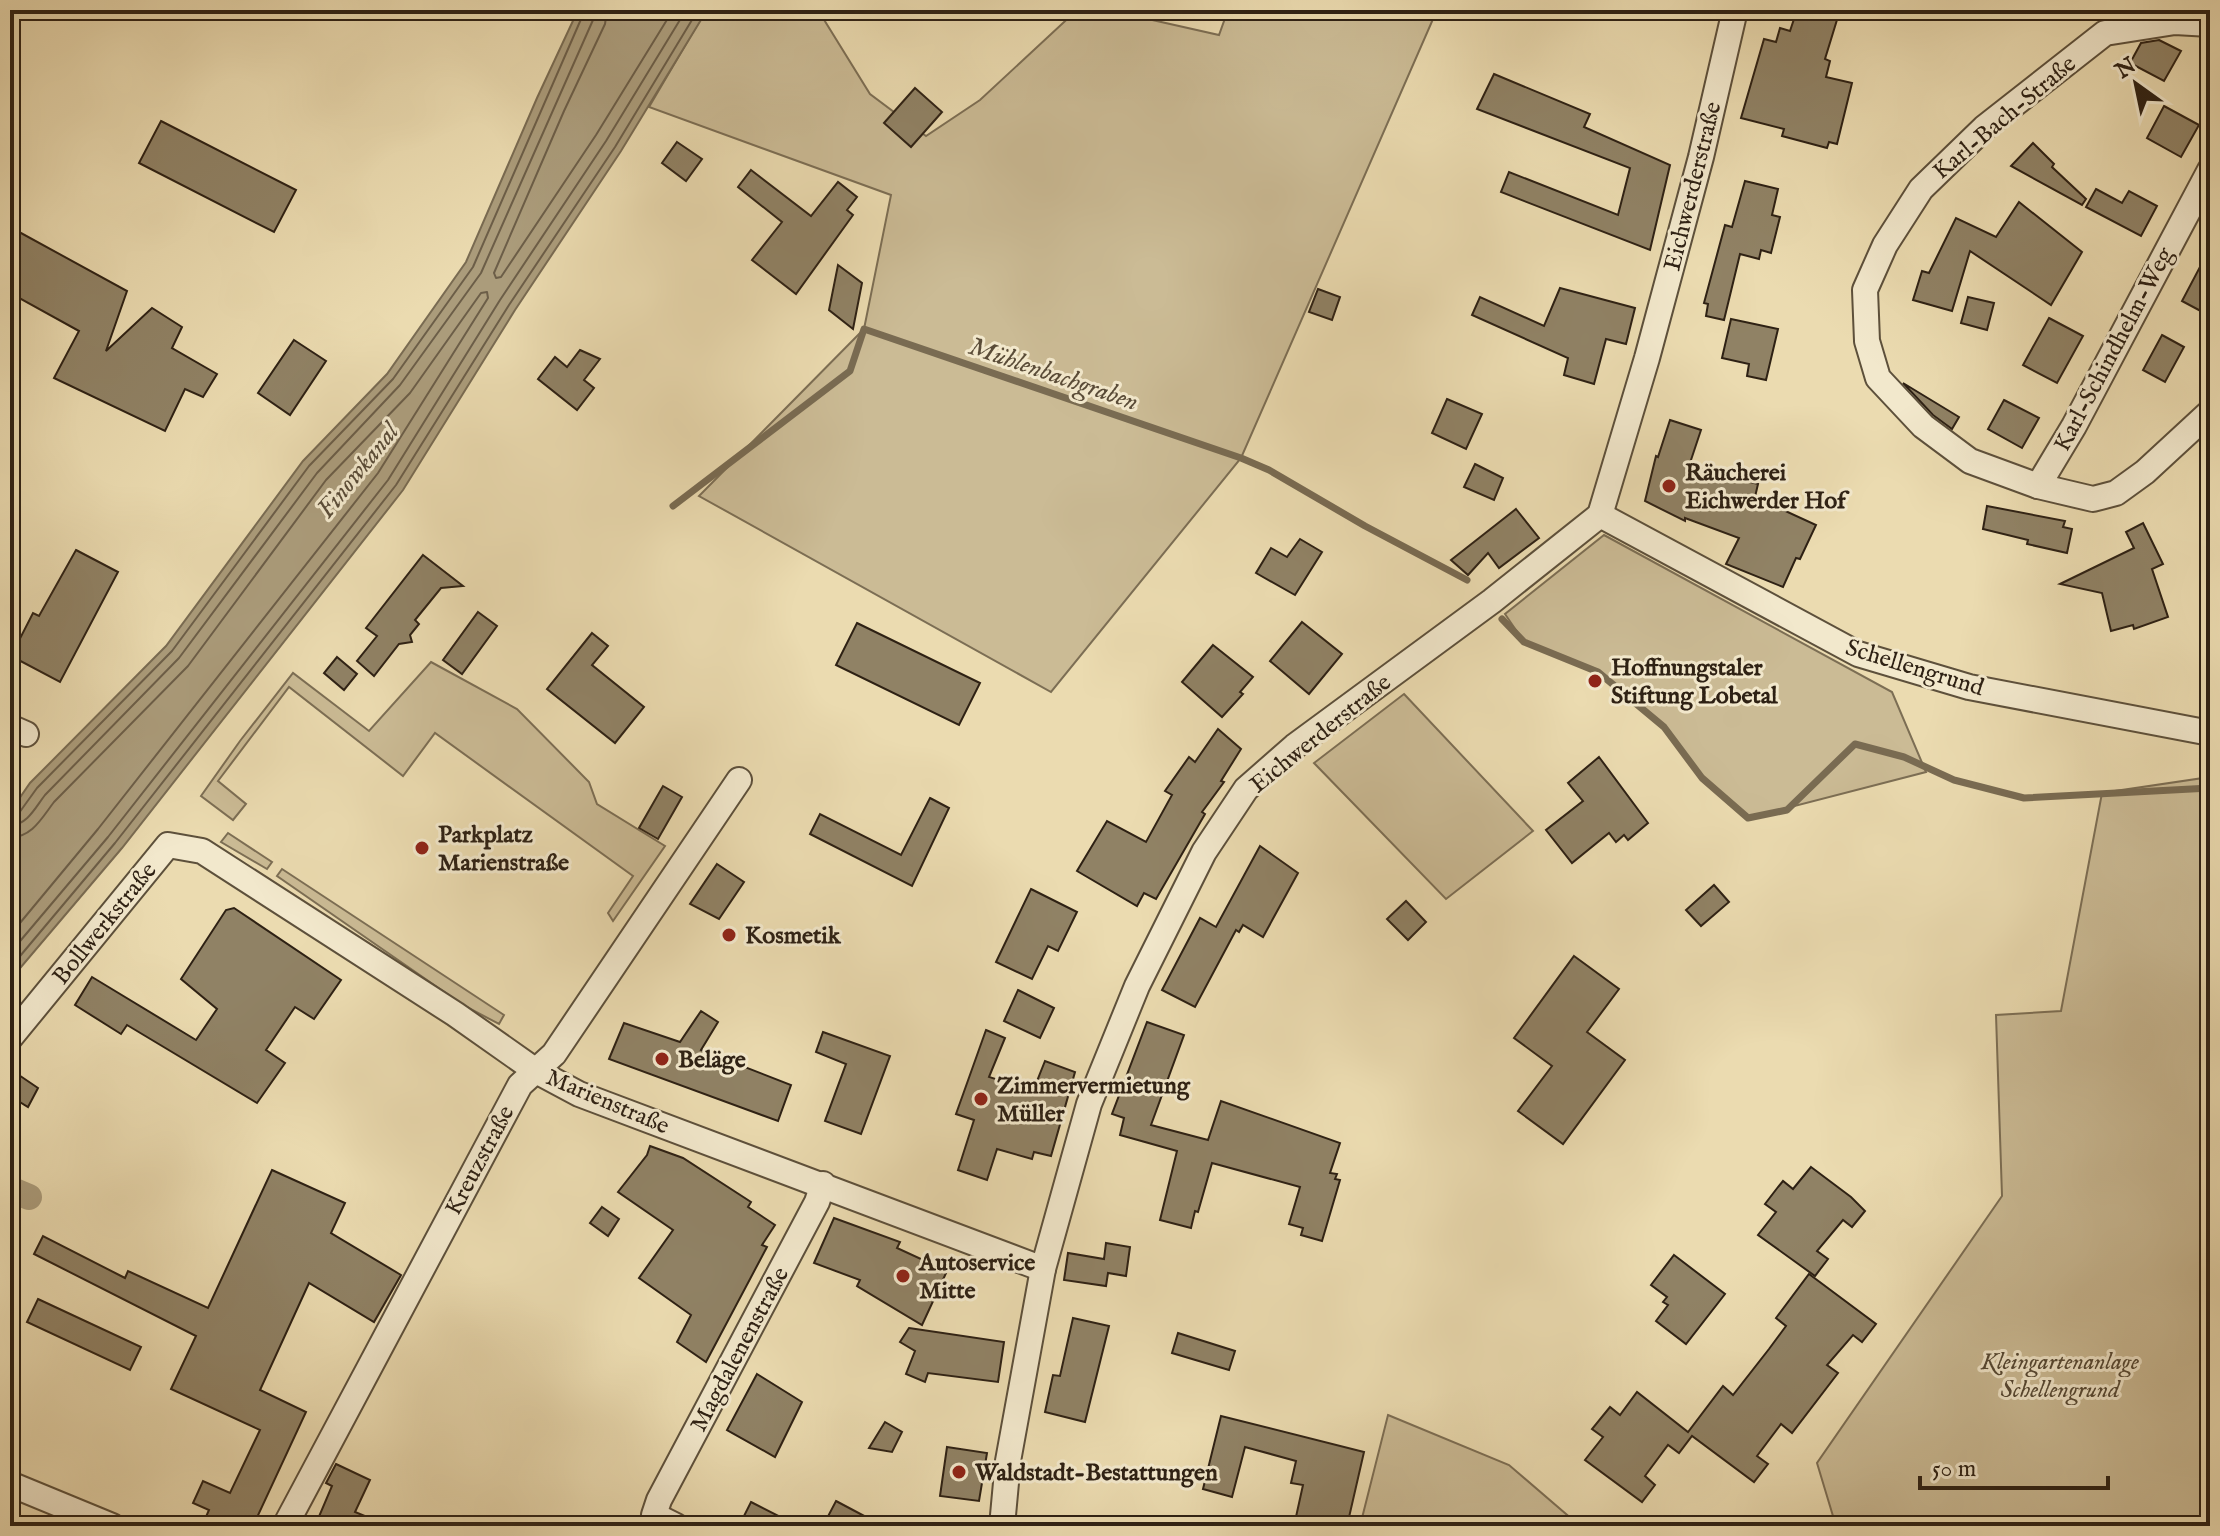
<svg xmlns="http://www.w3.org/2000/svg" width="2220" height="1536" viewBox="0 0 2220 1536" font-family="'IM FELL English',serif">
<rect width="100%" height="100%" fill="#ebdbb0"/>
<filter id="stains"><feTurbulence type="fractalNoise" baseFrequency=".0025" numOctaves="4"/><feColorMatrix values="0 0 0 0 .2 0 0 0 0 .09 0 0 0 0 .02 0 0 0 .5 -.17"/></filter>
<radialGradient id="worn" r=".72"><stop offset=".6" stop-color="#630" stop-opacity="0"/><stop offset="1" stop-color="#630" stop-opacity=".3"/></radialGradient>
<g fill="#cbbb95" stroke="#7c6e54" stroke-width="2">
<polygon points="706,10 818,10 870,94 926,136 980,100 1077,10 1108,10 1219,35 1228,10 1437,10 1241,458 1051,692 699,496 864,329 891,195 649,107"/>
<polygon points="1604,535 1892,692 1926,772 1748,818 1702,778 1664,727 1598,672 1524,642 1505,614"/>
<polygon points="431,662 517,709 589,782 597,804 665,846 613,921 608,913 633,876 435,733 403,776 289,687 218,781 246,804 233,820 201,796 240,741 293,673 369,731"/>
<polygon points="1404,694 1533,831 1446,899 1314,763"/>
<polygon points="2210,777 2210,1526 1836,1526 1817,1463 2002,1196 1996,1015 2061,1011 2102,793"/>
<polygon points="228,833 272,862 267,869 221,842"/>
<polygon points="282,869 504,1015 499,1024 463,1005 277,876"/>
<polygon points="1388,1415 1509,1465 1580,1526 1360,1526"/>
</g>
<polygon fill="#ab9c7b" stroke="#796b52" stroke-width="2" points="578,10 707,10 621,151 515,310 403,490 122,848 10,980 10,812 30,783 166,646 303,461 387,374 466,262 537,98"/>
<g fill="none" stroke-linecap="round" stroke-linejoin="round">
<g stroke="#6c5e48" stroke-width="2">
<polyline points="607,10 605,24 564,111 494,273 496,278 501,277 596,135 673,10"/>
<polyline points="10,815 19,813 37,788 172,651 309,466 393,379 473,267 585,10"/>
<path d="M10 826C28 824 35 808 45 795L179 658 317 473 400 385 481 273 593 20 595 10"/>
<path d="M10 838C33 836 41 819 54 802L188 666 326 480 410 393 481 293 487 292 488 298 378 473 98 829 10 935"/>
<polyline points="10,953 108,837 388,480 500,300 606,141 686,10"/>
<polyline points="10,968 115,843 396,485 509,305 615,147 698,10"/>
</g>
<g stroke="#796b52" stroke-width="7">
<polyline points="673,506 850,371 864,329 1241,458 1269,470 1365,526 1467,580"/>
<polyline points="1502,619 1524,642 1598,672 1664,727 1702,778 1748,818 1787,810 1855,744 1904,757 1954,780 2024,798 2210,788"/>
</g>
<polyline stroke="#ab9c7b" stroke-width="26" points="10,1189 29,1197"/>
</g>
<g fill="#908265" stroke="#2e2114" stroke-width="2">
<polygon points="1797,10 1840,10 1825,59 1830,61 1826,77 1852,83 1837,144 1829,142 1827,148 1782,136 1784,129 1741,118 1764,39 1776,42 1780,28 1790,31"/>
<polygon points="2159,40 2181,51 2164,81 2130,63 2141,43"/>
<polygon points="1494,74 1590,114 1584,127 1670,165 1650,250 1501,192 1509,172 1618,215 1630,168 1477,109"/>
<polygon points="915,88 942,112 911,147 884,123"/>
<polygon points="2164,106 2199,125 2181,157 2147,138"/>
<polygon points="161,121 296,190 274,232 139,163"/>
<polygon points="677,142 702,159 686,181 662,163"/>
<polygon points="2033,143 2054,164 2052,167 2086,199 2082,205 2011,166"/>
<polygon points="751,170 811,216 838,182 857,197 847,210 853,215 796,294 752,260 782,222 738,187"/>
<polygon points="1745,181 1778,189 1772,215 1780,217 1771,253 1761,250 1759,259 1740,254 1724,320 1706,316 1708,304 1704,303 1725,225 1732,227"/>
<polygon points="2096,189 2122,203 2129,191 2157,206 2141,236 2086,207"/>
<polygon points="2019,202 2082,252 2051,305 1970,251 1952,311 1913,300 1922,271 1929,273 1956,218 1996,237"/>
<polygon points="10,227 127,291 106,351 152,308 182,327 172,348 217,374 203,397 185,389 165,431 54,378 79,331 10,293"/>
<polygon points="2210,248 2210,316 2182,301"/>
<polygon points="838,265 862,283 853,329 829,310"/>
<polygon points="1560,288 1635,308 1626,344 1606,339 1594,384 1564,375 1568,358 1472,315 1480,297 1544,326"/>
<polygon points="1318,289 1340,297 1332,320 1309,312"/>
<polygon points="1968,297 1994,303 1987,330 1961,323"/>
<polygon points="2049,318 2083,336 2057,383 2023,365"/>
<polygon points="1731,319 1778,329 1766,380 1747,376 1749,364 1722,358"/>
<polygon points="2162,335 2184,347 2165,382 2143,370"/>
<polygon points="294,340 326,361 290,415 258,393"/>
<polygon points="580,350 600,359 584,380 594,388 577,410 538,379 555,357 567,367"/>
<polygon points="1903,383 1959,417 1952,429 1933,415"/>
<polygon points="1447,399 1482,414 1466,449 1432,433"/>
<polygon points="2004,400 2039,418 2022,448 1988,429"/>
<polygon points="1670,420 1701,430 1689,466 1758,484 1755,497 1816,525 1800,559 1796,558 1783,587 1726,564 1739,538 1685,518 1685,521 1645,501 1656,456 1658,457"/>
<polygon points="1475,464 1503,478 1494,500 1464,487"/>
<polygon points="1987,506 2065,521 2063,527 2072,529 2067,553 2027,544 2028,540 1983,529"/>
<polygon points="1516,509 1539,538 1499,568 1488,553 1468,575 1451,560"/>
<polygon points="2143,523 2163,564 2152,569 2168,617 2134,629 2133,625 2111,631 2102,593 2060,584 2134,548 2126,532"/>
<polygon points="1300,539 1322,552 1295,595 1256,573 1271,548 1287,557"/>
<polygon points="76,550 118,572 60,682 11,656 33,613 39,616"/>
<polygon points="423,555 463,586 441,588 415,620 419,624 410,635 412,642 399,644 374,676 357,661 377,636 366,628"/>
<polygon points="478,612 497,626 462,674 443,660"/>
<polygon points="1302,622 1342,654 1309,694 1270,661"/>
<polygon points="857,623 980,683 959,725 836,665"/>
<polygon points="592,633 608,646 592,665 644,707 615,743 547,689"/>
<polygon points="1213,645 1253,677 1240,692 1243,694 1222,717 1182,682"/>
<polygon points="337,657 357,674 344,690 324,673"/>
<polygon points="1218,729 1241,749 1221,781 1224,782 1202,812 1205,814 1156,899 1144,893 1137,906 1077,871 1107,821 1146,842 1172,795 1165,791 1189,757 1195,762"/>
<polygon points="1599,757 1648,823 1628,840 1624,835 1616,842 1609,833 1572,863 1546,830 1583,801 1568,783"/>
<polygon points="663,786 682,797 658,839 639,828"/>
<polygon points="930,798 949,808 912,886 810,834 820,814 901,855"/>
<polygon points="1260,846 1298,873 1263,937 1243,925 1239,932 1236,930 1195,1007 1162,990 1200,918 1216,927"/>
<polygon points="717,864 744,882 719,919 690,904"/>
<polygon points="1714,885 1729,902 1701,926 1686,910"/>
<polygon points="1031,889 1077,912 1058,951 1048,946 1032,979 996,962"/>
<polygon points="1406,901 1426,922 1408,940 1387,919"/>
<polygon points="234,908 341,980 314,1019 295,1007 266,1050 285,1063 257,1103 127,1025 121,1034 75,1005 92,977 196,1040 217,1009 181,979 226,910"/>
<polygon points="1574,956 1619,989 1587,1032 1625,1060 1563,1144 1518,1111 1552,1066 1514,1038"/>
<polygon points="1018,990 1054,1008 1040,1038 1004,1021"/>
<polygon points="701,1011 718,1022 701,1050 791,1085 778,1121 609,1059 624,1023 680,1042"/>
<polygon points="1147,1022 1184,1035 1151,1125 1208,1140 1221,1101 1340,1143 1330,1173 1337,1174 1335,1179 1340,1180 1322,1241 1301,1235 1303,1228 1289,1224 1300,1187 1212,1163 1198,1212 1195,1211 1191,1228 1160,1220 1177,1151 1120,1135 1124,1118 1112,1114"/>
<polygon points="986,1030 1005,1038 989,1077 1033,1091 1045,1061 1075,1072 1051,1156 1034,1152 1032,1159 997,1149 987,1180 958,1170 974,1120 956,1114"/>
<polygon points="823,1032 890,1056 861,1134 825,1121 846,1064 816,1052"/>
<polygon points="10,1069 38,1088 28,1107 10,1096"/>
<polygon points="650,1146 683,1158 751,1202 748,1207 775,1225 762,1245 767,1247 706,1362 677,1342 691,1315 639,1278 673,1230 618,1192 647,1155"/>
<polygon points="1811,1167 1851,1197 1865,1211 1852,1227 1843,1220 1817,1251 1828,1259 1815,1276 1758,1235 1776,1212 1765,1204 1778,1187 1783,1181 1793,1189"/>
<polygon points="272,1170 345,1203 331,1233 401,1275 374,1322 309,1283 260,1390 306,1412 253,1526 202,1526 209,1510 193,1503 203,1481 230,1493 260,1430 171,1389 196,1336 34,1254 43,1236 125,1278 128,1271 208,1308"/>
<polygon points="602,1207 619,1219 608,1236 590,1223"/>
<polygon points="834,1218 900,1242 897,1248 947,1271 922,1325 857,1286 860,1280 814,1263"/>
<polygon points="1106,1243 1130,1247 1126,1276 1108,1273 1106,1286 1064,1280 1068,1253 1104,1259"/>
<polygon points="1674,1255 1725,1294 1686,1344 1656,1321 1668,1305 1663,1302 1667,1297 1651,1285"/>
<polygon points="1809,1274 1876,1324 1862,1342 1853,1335 1827,1365 1838,1373 1792,1433 1781,1424 1757,1456 1768,1464 1754,1482 1692,1436 1679,1453 1668,1445 1645,1476 1655,1485 1642,1502 1585,1460 1603,1437 1592,1429 1610,1407 1620,1415 1637,1392 1688,1432 1723,1386 1733,1395 1769,1349 1786,1326 1776,1318"/>
<polygon points="38,1299 141,1347 130,1370 27,1322"/>
<polygon points="1073,1318 1109,1326 1085,1422 1045,1412 1053,1375 1060,1376"/>
<polygon points="909,1328 1004,1342 998,1382 928,1373 925,1382 906,1374 915,1351 900,1342"/>
<polygon points="1178,1333 1235,1351 1229,1370 1172,1353"/>
<polygon points="757,1374 802,1402 775,1457 727,1430"/>
<polygon points="1221,1416 1364,1452 1347,1526 1294,1526 1303,1485 1291,1483 1296,1461 1245,1447 1232,1497 1203,1489"/>
<polygon points="885,1422 902,1432 892,1452 869,1448"/>
<polygon points="947,1447 987,1453 979,1501 940,1496"/>
<polygon points="336,1464 370,1480 355,1512 389,1526 315,1526 332,1486 326,1483"/>
<polygon points="836,1501 883,1526 823,1526"/>
<polygon points="751,1502 798,1526 739,1526"/>
</g>
<g fill="none" stroke-linecap="round" stroke-linejoin="round">
<g stroke="#5d503b" stroke-width="28">
<g id="minor">
<polyline points="2210,24 2175,22 2105,33 1984,128 1921,189 1885,245 1865,290 1867,341 1878,378 1923,426 1970,461 2038,486 2093,499 2116,493 2145,472 2210,412"/>
<polyline points="2038,486 2074,426 2210,170"/>
<polyline points="1600,515 1858,654 1969,687 2210,733"/>
<polyline points="10,727 26,734"/>
<polyline points="10,1038 168,845 202,851 455,1014 536,1071 579,1094 1043,1269"/>
<polyline points="10,1484 112,1526"/>
<polyline points="285,1526 520,1085 554,1054 739,780"/>
<polyline points="676,1526 654,1515 659,1500 817,1202 823,1184"/>
<polyline points="1002,1526 1008,1461 1043,1269 1089,1104 1137,986 1204,852 1246,789 1295,746 1492,601 1600,515 1647,358 1701,157 1735,10"/>
</g>
</g>
<use href="#minor" stroke="#f2e8cc" stroke-width="24"/>
</g>
<g fill="#8f2418" stroke="#f2e8cc" stroke-width="3">
<circle cx="1669" cy="486" r="8"/>
<circle cx="1595" cy="681" r="8"/>
<circle cx="422" cy="848" r="8"/>
<circle cx="729" cy="935" r="8"/>
<circle cx="662" cy="1059" r="8"/>
<circle cx="981" cy="1099" r="8"/>
<circle cx="903" cy="1276" r="8"/>
<circle cx="959" cy="1472" r="8"/>
</g>
<g text-anchor="middle" stroke-width="6" stroke-linejoin="round" paint-order="stroke">
<g font-size="24" fill="#2e2114" stroke="#f2e8cc">
<text transform="translate(2004 117) rotate(-40)" y="8">Karl-Bach-Straße</text>
<text transform="translate(1692 186) rotate(-76)" y="8">Eichwerderstraße</text>
<text transform="translate(2113 349) rotate(-62)" y="8">Karl-Schindhelm-Weg</text>
<text transform="translate(1915 667) rotate(17)" y="8">Schellengrund</text>
<text transform="translate(1320 733) rotate(-39)" y="8">Eichwerderstraße</text>
<text transform="translate(104 923) rotate(-51)" y="8">Bollwerkstraße</text>
<text transform="translate(608 1101) rotate(23)" y="8">Marienstraße</text>
<text transform="translate(479 1160) rotate(-62)" y="8">Kreuzstraße</text>
<text transform="translate(739 1349) rotate(-62)" y="8">Magdalenenstraße</text>
</g>
<g font-size="24" font-weight="bold" fill="#2e2114" stroke="#f2e8cc" text-anchor="start">
<text x="1685" y="480">Räucherei<tspan x="1685" dy="28">Eichwerder Hof</tspan></text>
<text x="1611" y="675">Hoffnungstaler<tspan x="1611" dy="28">Stiftung Lobetal</tspan></text>
<text x="438" y="842">Parkplatz<tspan x="438" dy="28">Marienstraße</tspan></text>
<text x="745" y="943">Kosmetik</text>
<text x="678" y="1067">Beläge</text>
<text x="997" y="1093">Zimmervermietung<tspan x="997" dy="28">Müller</tspan></text>
<text x="919" y="1270">Autoservice<tspan x="919" dy="28">Mitte</tspan></text>
<text x="975" y="1480">Waldstadt-Bestattungen</text>
</g>
<g font-size="24" font-style="italic" fill="#554834" stroke="#f2e8cc">
<text x="2060" y="1369">Kleingartenanlage<tspan x="2060" dy="28">Schellengrund</tspan></text>
</g>
<g font-size="26" font-style="italic" fill="#5a4c38" stroke="#f2e8cc">
<text transform="translate(1054 373) rotate(19)" y="9">Mühlenbachgraben</text>
<text transform="translate(357 470) rotate(-51)" y="9">Finowkanal</text>
</g>
</g>
<rect width="2220" height="1536" fill="none" stroke="#ebdbb0" stroke-width="40"/>
<rect x="12" y="12" width="2196" height="1512" fill="none" stroke="#2e2114" stroke-width="4"/>
<rect x="20" y="20" width="2180" height="1496" fill="none" stroke="#2e2114" stroke-width="2"/>
<g transform="translate(2136 84) rotate(327)" stroke="#f2e8cc" stroke-width="6" paint-order="stroke">
<path d="M0-6L14 30L0 20L-14 30Z" fill="#2e2114"/>
<text y="-12" font-size="22" font-weight="bold" text-anchor="middle" fill="#2e2114">N</text>
</g>
<path d="M1920 1476v12h188v-12" fill="none" stroke="#2e2114" stroke-width="4"/>
<text x="1932" y="1476" font-size="24" fill="#2e2114" stroke="#f2e8cc" stroke-width="6" paint-order="stroke">50 m</text>
<rect width="100%" height="100%" filter="url(#stains)"/>
<rect width="100%" height="100%" fill="url(#worn)"/>
</svg>
